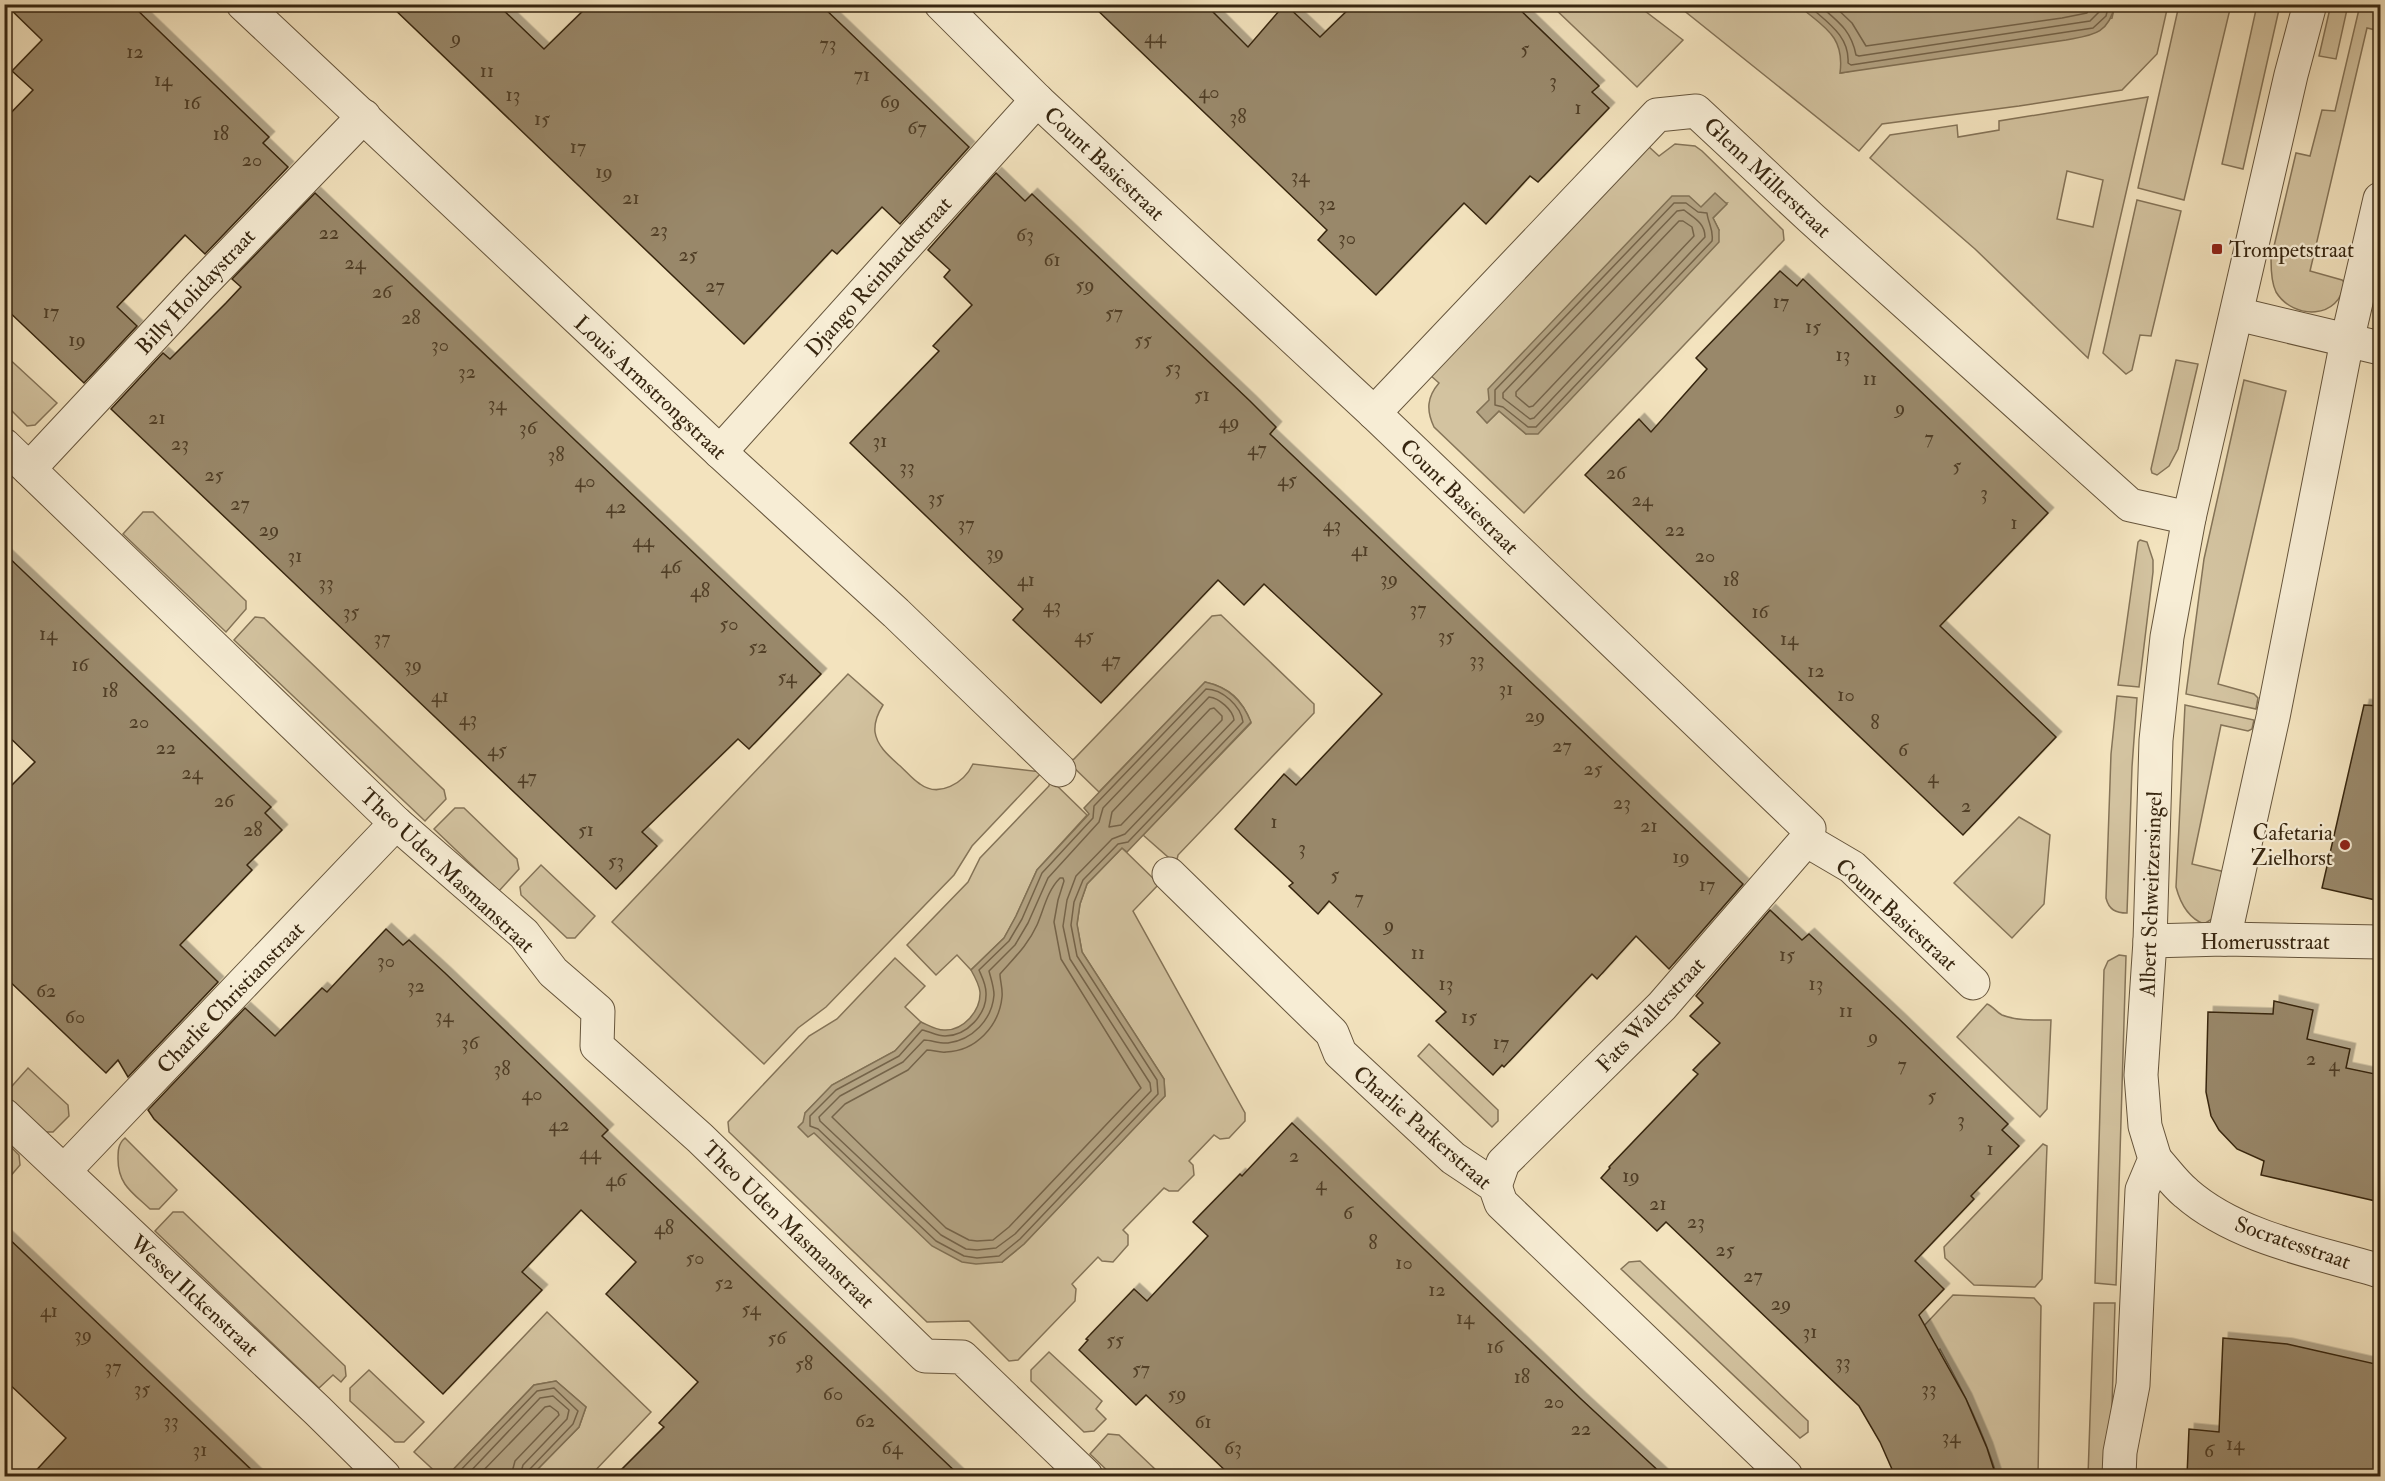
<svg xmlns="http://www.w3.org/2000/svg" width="2385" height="1481" viewBox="0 0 2385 1481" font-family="'IM FELL Double Pica',serif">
<defs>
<filter id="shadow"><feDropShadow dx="5.5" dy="-5.5" stdDeviation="0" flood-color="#0004"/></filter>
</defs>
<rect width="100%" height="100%" fill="#f3e3be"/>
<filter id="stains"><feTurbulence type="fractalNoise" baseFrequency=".00333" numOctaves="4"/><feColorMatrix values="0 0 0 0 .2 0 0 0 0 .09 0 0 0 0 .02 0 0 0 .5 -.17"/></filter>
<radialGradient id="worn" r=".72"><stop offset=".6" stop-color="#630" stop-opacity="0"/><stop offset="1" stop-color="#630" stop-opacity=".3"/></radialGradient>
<g fill="#d3c3a0" stroke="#857458" stroke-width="1.5" fill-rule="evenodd">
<polygon points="2331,4 2348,5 2336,59 2319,56"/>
<polygon points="1551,5 1637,5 1683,40 1637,87"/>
<path d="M1677 5H1798C1811 16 1837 31 1841 49 1843 57 1841 65 1841 73L2112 18 2115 5H2168L2157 54 2122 90 2019 106 1882 124 1859 151Z"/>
<polygon points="2179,5 2231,5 2184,200 2138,188"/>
<polygon points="2257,5 2280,5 2243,169 2222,164"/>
<path d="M2360 5H2380V31L2367 28 2310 271 2342 280 2344 282C2341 320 2293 320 2276 292 2271 282 2271 269 2271 259L2296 153 2310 156 2322 110 2335 111Z"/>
<path d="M2148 97 2088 358 1975 249 1870 158 1890 135 1957 125 1958 137 1999 130V121ZM2067 171 2103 180 2093 227 2057 219Z"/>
<path d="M1675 144 1695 146 1702 151 1783 230 1784 240 1524 513 1434 427C1426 410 1427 397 1439 383L1430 375 1648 146 1659 156ZM1727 203 1713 218 1719 230 1526 434 1499 411 1487 423 1477 412 1701 207Z"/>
<polygon points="2137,200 2181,211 2151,336 2140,335 2132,370 2126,374 2103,353"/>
<polygon points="5,355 57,403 35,425 27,426 5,404"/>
<polygon points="2176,360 2198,364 2178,449 2169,466 2157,475 2152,473 2151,469"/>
<polygon points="2244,380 2286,391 2218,684 2254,694 2258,698 2256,709 2186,694 2204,559"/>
<polygon points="143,512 153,512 246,601 246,609 226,632 123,534"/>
<polygon points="2140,540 2147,542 2153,560 2153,572 2139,687 2118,685 2138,542"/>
<path d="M1221 615 1314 704V713L1178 855 1176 864 1143 835 1251 723C1242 699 1230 688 1205 682L1099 792 1067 761 1074 759 1212 616Z"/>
<polygon points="255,617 264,618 444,790 446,799 425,821 234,640"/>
<path d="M848 674 883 705C878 713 874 722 875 732 877 746 889 756 899 765 906 771 912 779 920 784 939 798 964 783 973 764L1042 772 972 846 954 875 826 1007 798 1028 764 1064 612 922Z"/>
<path d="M2117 696 2137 698 2132 767 2127 913C2116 913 2109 910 2106 898L2111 754Z"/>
<path d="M2185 705 2254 720 2252 729 2248 731 2221 725 2192 864 2221 871 2225 875 2215 917 2204 924C2188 918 2180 902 2176 887Z"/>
<polygon points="1050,779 1087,815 1037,870 1016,916 1004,938 971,970 957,955 936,975 907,945 968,882 980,858 1049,786"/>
<polygon points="455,808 464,808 517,859 519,869 499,891 434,829"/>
<polygon points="2019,817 2050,835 2044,904 2012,938 1954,883"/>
<polygon points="1122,848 1159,884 1133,911 1245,1113 1245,1121 1229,1138 1220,1139 1214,1135 1189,1161 1193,1165 1194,1175 1178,1191 1169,1191 1164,1188 1123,1230 1128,1235 1128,1245 1113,1262 1102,1261 1098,1257 1072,1284 1076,1289 1075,1301 1018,1360 1009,1361 969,1321 927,1322 729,1132 728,1122 809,1036 837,1019 895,958 925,986 905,1007 921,1022 895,1051 832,1085 805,1113 813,1132 1002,1262 1024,1244 1165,1096 1164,1079 1082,952 1077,925 1080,904 1087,884"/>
<polygon points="541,865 595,916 575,938 567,938 521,895 520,887"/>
<polygon points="2119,955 2126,956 2116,1285 2095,1283 2104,970 2108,961"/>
<path d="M1987 1004C1993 1006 1996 1012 2002 1015 2017 1021 2035 1020 2051 1020L2047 1109 2040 1117 1957 1037Z"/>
<polygon points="1429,1044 1498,1110 1498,1121 1492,1127 1418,1056"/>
<polygon points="28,1068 68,1105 69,1116 53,1132 44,1132 5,1094"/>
<path d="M125 1138 177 1190 159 1209H150C133 1193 118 1185 118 1159 118 1151 118 1144 125 1138Z"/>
<polygon points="5,1141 19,1155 20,1165 8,1179 5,1179"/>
<polygon points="2043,1144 2047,1146 2042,1279 2035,1287 1974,1285 1945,1258 1944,1247"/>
<polygon points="173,1212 183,1212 345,1366 346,1376 341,1382 333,1375 319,1388 155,1231"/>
<polygon points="1640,1261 1808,1421 1808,1432 1800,1438 1621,1269 1629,1262"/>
<path d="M1953 1295 2034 1298 2041 1306 2038 1476H1997C1983 1431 1963 1391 1940 1349L1875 1390 1870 1383Z"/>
<polygon points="2094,1303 2115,1303 2110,1476 2088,1476"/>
<polygon points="547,1312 651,1412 590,1476 531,1476 579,1427 586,1407 556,1381 534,1385 447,1476 440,1476 414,1452"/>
<polygon points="1049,1352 1102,1401 1096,1409 1106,1419 1094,1431 1084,1432 1031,1381 1031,1370"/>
<polygon points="369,1370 424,1422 404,1442 395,1442 350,1401 350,1388"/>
<polygon points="1108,1434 1119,1435 1156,1470 1156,1476 1113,1476 1090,1454"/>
</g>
<g fill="#b3a383" stroke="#817155" stroke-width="1.5">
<path d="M1798 5H2115C2108 35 2092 35 2066 40L1840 73C1845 35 1823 27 1798 5Z"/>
<polygon points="1715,193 1727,204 1713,218 1719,230 1719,242 1538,434 1526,434 1499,411 1487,423 1477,412 1489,400 1488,389 1672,196 1689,196 1701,207"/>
<path d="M1205 682C1228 687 1242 700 1251 722L1127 852 1122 848 1087 884 1080 904 1077 924 1082 952 1164 1079 1165 1096 1024 1244 1002 1262 976 1264 962 1262 932 1246 814 1133 808 1137 798 1127 803 1122 805 1113 832 1085 895 1051 921 1022C928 1025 936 1030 944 1030 963 1031 981 1011 980 992 979 984 975 977 971 970L1004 938 1016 916 1037 870 1089 814 1084 808Z"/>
<polygon points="556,1381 586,1407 579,1427 531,1476 447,1476 534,1385"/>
</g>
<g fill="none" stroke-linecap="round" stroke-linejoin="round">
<g stroke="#75644a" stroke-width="1.5">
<path d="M1807 4C1825 21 1850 35 1848 63L1851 65 2093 28 2106 16 2109 4"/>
<path d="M1818 4C1837 21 1851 29 1856 55L1859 56 2090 21 2099 12 2101 4"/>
<polyline points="1832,4 1852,23 1866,46 2062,18 2087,13 2092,4"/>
<path d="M1674 203H1686L1698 212 1707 213C1708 223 1714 230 1712 241L1536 427H1528L1503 407 1495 405V390Z"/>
<path d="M1684 210C1694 218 1705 223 1705 237L1534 418 1530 419 1503 398V393L1677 211Z"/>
<polygon points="1679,221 1683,221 1692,227 1694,236 1533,406 1529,407 1516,396 1516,392"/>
<path d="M1206 689C1222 689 1241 706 1243 722L1128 842 1118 844 1083 880 1074 902 1071 925 1077 956 1157 1080 1158 1094 1020 1239 999 1256 977 1258 964 1256 936 1241 818 1129 810 1126V1116L836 1090 899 1056 922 1030C929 1031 937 1036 945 1036 967 1036 987 1014 986 993 986 984 982 977 979 970L1009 941 1022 919 1042 873 1093 818 1094 806Z"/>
<path d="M1209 697C1219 698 1233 710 1234 720L1125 834 1112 839 1076 876 1067 900 1063 926 1070 959 1150 1083 1151 1091 1015 1234 996 1248 977 1250 966 1249 941 1235 820 1121 819 1117 840 1096 903 1062 924 1040C931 1040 940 1044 948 1043 972 1040 992 1020 994 995 994 987 991 979 989 971L1015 945 1028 923 1048 878 1099 822 1103 808Z"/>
<polygon points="1214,708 1222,716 1222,720 1121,825 1109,827 1112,812 1210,709"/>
<path d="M1060 878H1063L1064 881 1058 900 1054 922 1061 959 1141 1088 1009 1227 993 1240 977 1241 969 1240 946 1228 832 1117 845 1104 908 1070 927 1050C933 1050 940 1053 946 1052 976 1051 999 1026 1002 997 1003 989 1000 981 1000 974 1014 958 1028 945 1037 925 1044 909 1047 891 1060 878Z"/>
<polyline points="455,1476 537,1391 554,1388 578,1411 573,1424 529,1470 527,1476"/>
<polyline points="466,1476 540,1398 553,1396 569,1410 567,1419 523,1465 520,1476"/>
<polyline points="478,1476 545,1407 550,1406 558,1412 559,1415 515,1461 511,1476"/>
</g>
</g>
<g fill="#99886a" stroke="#372610" stroke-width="1.5" filter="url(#shadow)">
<polygon points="5,4 131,4 269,137 263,143 288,167 205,254 185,235 117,307 137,326 84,383 4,307 4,120 33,90 12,71 42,40"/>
<polygon points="389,4 497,4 544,49 590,4 820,4 969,147 900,224 882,207 837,254 832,250 744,344"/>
<polygon points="1091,4 1205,4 1248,47 1285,4 1320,37 1354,4 1514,4 1599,86 1592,92 1609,108 1538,182 1530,176 1486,224 1464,203 1376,295 1318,240 1327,230"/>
<polygon points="996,173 1025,201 1032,194 1250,401 1276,427 1270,434 1743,884 1669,969 1636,936 1597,979 1592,974 1504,1067 1502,1065 1493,1075 1436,1021 1446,1012 1387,956 1329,901 1318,914 1289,886 1293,883 1235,829 1284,774 1296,785 1382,694 1264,584 1244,605 1218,580 1101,703 1013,620 1023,609 850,443 939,351 933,346 972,305 944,277 950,270 928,250"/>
<polygon points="315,193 821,674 749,749 738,739 642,832 657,846 616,889 111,409 163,353 170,359 226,303 241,287 232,279"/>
<polygon points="1780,271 1797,286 1803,279 2048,513 1940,626 2056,737 1963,835 1585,475 1639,419 1651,432 1707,369 1696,358"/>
<polygon points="4,553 271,807 265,813 282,830 247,865 252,870 180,945 218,982 128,1077 118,1060 106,1073 4,976 4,793 35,762 4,732"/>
<polygon points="2364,705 2380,706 2380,901 2322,888"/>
<polygon points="1770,910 1802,940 1809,934 1898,1018 2008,1124 2002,1130 2019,1146 1971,1196 1974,1199 1915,1261 1944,1289 1919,1315 1966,1399 1987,1448 1996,1476 1895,1476 1880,1442 1859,1406 1666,1222 1657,1231 1601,1178 1610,1168 1609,1167 1698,1074 1693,1070 1720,1043 1690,1016 1703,1003 1696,996"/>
<polygon points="386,929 403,945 409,940 445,973 608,1130 602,1136 960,1476 615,1476 664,1427 659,1423 698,1382 606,1294 636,1262 581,1210 522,1272 542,1290 443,1394 154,1119 148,1110 245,1008 275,1036 322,988 327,992"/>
<polygon points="2274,1001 2313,1010 2307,1039 2350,1049 2346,1068 2380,1075 2380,1202 2261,1175 2264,1161 2237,1149 2219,1130 2211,1116 2206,1092 2208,1012 2273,1014"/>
<polygon points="1292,1123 1581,1399 1664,1476 1231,1476 1146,1395 1136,1405 1079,1350 1088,1340 1086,1339 1134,1289 1147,1301 1208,1236 1193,1222 1240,1174 1242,1176"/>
<polygon points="4,1234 169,1391 258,1476 31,1476 66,1438 4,1379"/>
<polygon points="2223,1338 2287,1344 2380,1365 2380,1476 2187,1476 2189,1429 2219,1432"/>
</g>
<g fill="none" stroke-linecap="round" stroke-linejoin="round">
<g stroke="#66553c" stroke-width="35">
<g id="minor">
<polyline points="243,4 720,452 896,613 1059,770"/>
<polyline points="941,4 1037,100 1374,413 1809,829 1806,840 1662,1006 1503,1163 1495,1186"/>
<polyline points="2237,314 2380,348"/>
<polyline points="1374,413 1657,115 1696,111 1811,218 2130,505 2189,518"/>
<polyline points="4,445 396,823 524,934 553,972 598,1011 597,1046 700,1138 925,1356 962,1357 1086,1476"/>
<polyline points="720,452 1037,100"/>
<polyline points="29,469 200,286 364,116"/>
<polyline points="1806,840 1852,867 1973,983"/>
<polyline points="1169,874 1332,1033 1340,1053 1453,1158 1495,1186 1501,1203 1786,1476"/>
<polyline points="2224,939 2273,717 2347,341 2380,199"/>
<polyline points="2150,941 2224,939 2380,942"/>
<polyline points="4,1115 318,1411 384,1476"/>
<path d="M2155 1159C2165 1170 2174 1183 2186 1193 2237 1238 2317 1252 2380 1271"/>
<polyline points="64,1171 396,823"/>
<polyline points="2119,1476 2120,1452 2133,1385 2142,1190 2155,1159 2145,1126 2141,1075 2150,941 2156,740 2167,637 2189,518 2291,75 2310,4"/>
</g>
</g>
<use href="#minor" stroke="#f7edd5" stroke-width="33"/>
</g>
<g fill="#8f2418" stroke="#f7edd5" stroke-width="2">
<rect x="2211" y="243" width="12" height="12" rx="3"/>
<circle cx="2345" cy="845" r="6"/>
</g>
<g text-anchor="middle" stroke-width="4.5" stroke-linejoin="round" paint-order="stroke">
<g font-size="20" fill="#503e26">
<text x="1155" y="43">44</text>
<text x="456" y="44">9</text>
<text x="828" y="50">73</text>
<text x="1525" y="55">5</text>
<text x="135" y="58">12</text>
<text x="487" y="77">11</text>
<text x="862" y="81">71</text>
<text x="163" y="86">14</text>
<text x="1553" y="87">3</text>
<text x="1209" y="98">40</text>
<text x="513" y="101">13</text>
<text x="890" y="108">69</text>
<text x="192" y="109">16</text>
<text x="1578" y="114">1</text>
<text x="1238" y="123">38</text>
<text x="542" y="125">15</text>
<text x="917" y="134">67</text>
<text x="221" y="140">18</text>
<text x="578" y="153">17</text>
<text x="252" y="166">20</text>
<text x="604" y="178">19</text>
<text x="1300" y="182">34</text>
<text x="631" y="204">21</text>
<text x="1327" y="210">32</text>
<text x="659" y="236">23</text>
<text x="329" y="239">22</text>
<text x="1025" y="241">63</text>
<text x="1347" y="244">30</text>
<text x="688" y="261">25</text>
<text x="1052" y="266">61</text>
<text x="355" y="269">24</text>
<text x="1085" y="291">59</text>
<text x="715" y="292">27</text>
<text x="382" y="298">26</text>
<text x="1781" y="308">17</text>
<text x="51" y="318">17</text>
<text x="1114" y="319">57</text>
<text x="411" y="324">28</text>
<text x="1813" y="333">15</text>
<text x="77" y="346">19</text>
<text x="1143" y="346">55</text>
<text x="440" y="351">30</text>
<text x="1843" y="361">13</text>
<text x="1173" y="374">53</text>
<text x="467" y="378">32</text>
<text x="1870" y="385">11</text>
<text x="1202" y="401">51</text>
<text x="497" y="410">34</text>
<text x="1900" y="414">9</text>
<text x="157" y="424">21</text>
<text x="1229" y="428">49</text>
<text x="528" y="434">36</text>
<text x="1929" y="444">7</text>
<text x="880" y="447">31</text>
<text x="180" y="450">23</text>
<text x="1257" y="455">47</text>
<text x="556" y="461">38</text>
<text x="1957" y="472">5</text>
<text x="907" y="473">33</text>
<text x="1616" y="479">26</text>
<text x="214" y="481">25</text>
<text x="1287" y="486">45</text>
<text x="585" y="487">40</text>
<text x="1984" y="499">3</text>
<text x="936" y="504">35</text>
<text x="1642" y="506">24</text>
<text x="240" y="510">27</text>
<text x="616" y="513">42</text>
<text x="2014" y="529">1</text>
<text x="966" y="530">37</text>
<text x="1332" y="531">43</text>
<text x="269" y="536">29</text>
<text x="1675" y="536">22</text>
<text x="643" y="547">44</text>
<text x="1360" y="556">41</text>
<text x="995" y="559">39</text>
<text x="295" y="562">31</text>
<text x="1705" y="562">20</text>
<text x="671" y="573">46</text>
<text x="1389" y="585">39</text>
<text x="1026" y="586">41</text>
<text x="1731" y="586">18</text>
<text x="326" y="589">33</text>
<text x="700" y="597">48</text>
<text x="1052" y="612">43</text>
<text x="1418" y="615">37</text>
<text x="351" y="618">35</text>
<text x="1760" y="618">16</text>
<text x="729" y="630">50</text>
<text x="48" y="640">14</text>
<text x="1084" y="642">45</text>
<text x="1446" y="642">35</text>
<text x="382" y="644">37</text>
<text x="1789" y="645">14</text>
<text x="758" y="653">52</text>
<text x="1111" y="666">47</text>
<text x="1477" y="666">33</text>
<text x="80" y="671">16</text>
<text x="413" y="671">39</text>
<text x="1816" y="677">12</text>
<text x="787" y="683">54</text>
<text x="1506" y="695">31</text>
<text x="110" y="697">18</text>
<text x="1846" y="701">10</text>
<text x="440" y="702">41</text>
<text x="1535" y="722">29</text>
<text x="468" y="725">43</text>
<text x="139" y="728">20</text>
<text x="1875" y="729">8</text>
<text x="1562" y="752">27</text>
<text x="166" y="754">22</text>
<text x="497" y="756">45</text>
<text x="1903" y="756">6</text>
<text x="1593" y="775">25</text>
<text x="192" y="779">24</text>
<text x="527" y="783">47</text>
<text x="1933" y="783">4</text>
<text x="224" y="807">26</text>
<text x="1622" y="809">23</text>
<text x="1966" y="812">2</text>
<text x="1274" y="828">1</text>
<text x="1649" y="832">21</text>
<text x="253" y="836">28</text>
<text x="586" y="836">51</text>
<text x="1302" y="854">3</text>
<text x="1681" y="863">19</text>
<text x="616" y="867">53</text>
<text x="1335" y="881">5</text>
<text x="1707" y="891">17</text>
<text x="1359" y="904">7</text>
<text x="1389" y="931">9</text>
<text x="1418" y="959">11</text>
<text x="1787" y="961">15</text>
<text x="386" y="967">30</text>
<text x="1446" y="990">13</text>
<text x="1816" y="990">13</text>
<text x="416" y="992">32</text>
<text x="46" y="997">62</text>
<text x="1846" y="1017">11</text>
<text x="444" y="1022">34</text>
<text x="75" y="1023">60</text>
<text x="1469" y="1023">15</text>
<text x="1873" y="1043">9</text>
<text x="470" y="1049">36</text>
<text x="1501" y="1049">17</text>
<text x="2311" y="1065">2</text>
<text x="1902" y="1071">7</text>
<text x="2334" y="1071">4</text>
<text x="502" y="1075">38</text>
<text x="532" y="1100">40</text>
<text x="1932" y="1102">5</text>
<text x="1961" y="1126">3</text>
<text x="559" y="1131">42</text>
<text x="1990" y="1155">1</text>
<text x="590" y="1159">44</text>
<text x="1294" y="1162">2</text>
<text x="1631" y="1182">19</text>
<text x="616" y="1186">46</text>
<text x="1321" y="1190">4</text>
<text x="1658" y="1210">21</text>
<text x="1348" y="1219">6</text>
<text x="1696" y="1228">23</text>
<text x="664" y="1234">48</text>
<text x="1373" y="1249">8</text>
<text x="1725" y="1256">25</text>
<text x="695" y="1264">50</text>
<text x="1404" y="1269">10</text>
<text x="1753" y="1282">27</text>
<text x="724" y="1289">52</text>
<text x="1437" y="1296">12</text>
<text x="1781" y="1310">29</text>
<text x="751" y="1315">54</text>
<text x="49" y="1317">41</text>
<text x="1465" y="1324">14</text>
<text x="1810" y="1338">31</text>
<text x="83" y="1341">39</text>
<text x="777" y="1344">56</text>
<text x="1115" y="1346">55</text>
<text x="1495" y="1353">16</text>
<text x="1843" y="1368">33</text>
<text x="804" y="1370">58</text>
<text x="113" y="1373">37</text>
<text x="1141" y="1375">57</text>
<text x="1522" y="1383">18</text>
<text x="142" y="1395">35</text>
<text x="1929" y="1395">33</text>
<text x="833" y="1400">60</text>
<text x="1177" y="1400">59</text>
<text x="1554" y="1408">20</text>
<text x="171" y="1427">33</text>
<text x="865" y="1427">62</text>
<text x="1203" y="1428">61</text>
<text x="1581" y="1435">22</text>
<text x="1951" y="1443">34</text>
<text x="2235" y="1450">14</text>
<text x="892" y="1454">64</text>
<text x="1233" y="1454">63</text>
<text x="200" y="1456">31</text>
<text x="2209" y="1457">6</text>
</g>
<g font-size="22" fill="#372610" stroke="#f7edd5">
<text transform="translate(1105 163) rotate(43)" y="8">Count Basiestraat</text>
<text transform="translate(1768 177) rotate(43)" y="8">Glenn Millerstraat</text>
<text transform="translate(878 276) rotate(-48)" y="8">Django Reinhardtstraat</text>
<text transform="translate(195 291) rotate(-47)" y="8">Billy Holidaystraat</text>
<text transform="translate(651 387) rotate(43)" y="8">Louis Armstrongstraat</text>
<text transform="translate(1460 496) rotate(44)" y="8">Count Basiestraat</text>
<text transform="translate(448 870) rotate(43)" y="8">Theo Uden Masmanstraat</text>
<text transform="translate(2150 894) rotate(-88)" y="8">Albert Schweitzersingel</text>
<text transform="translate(1897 914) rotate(42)" y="8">Count Basiestraat</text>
<text x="2265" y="949">Homerusstraat</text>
<text transform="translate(230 997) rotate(-46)" y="8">Charlie Christianstraat</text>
<text transform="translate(1650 1014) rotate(-47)" y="8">Fats Wallerstraat</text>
<text transform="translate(1423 1127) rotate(41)" y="8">Charlie Parkerstraat</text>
<text transform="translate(789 1224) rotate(44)" y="8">Theo Uden Masmanstraat</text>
<text transform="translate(2293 1242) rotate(19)" y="8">Socratesstraat</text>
<text transform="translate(195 1295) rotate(43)" y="8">Wessel Ilckenstraat</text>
</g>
<g font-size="22" fill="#372610" stroke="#f7edd5" text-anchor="start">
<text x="2229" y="257">Trompetstraat</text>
<text x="2333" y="840" text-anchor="end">Cafetaria<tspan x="2333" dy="25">Zielhorst</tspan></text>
</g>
</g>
<rect width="2385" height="1481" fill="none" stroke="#f3e3be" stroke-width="24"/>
<rect x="6" y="6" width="2373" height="1469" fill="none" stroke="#372610" stroke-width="3"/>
<rect x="12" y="12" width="2361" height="1457" fill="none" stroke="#372610" stroke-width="1.5"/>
<rect width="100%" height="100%" filter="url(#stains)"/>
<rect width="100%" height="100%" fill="url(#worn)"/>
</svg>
